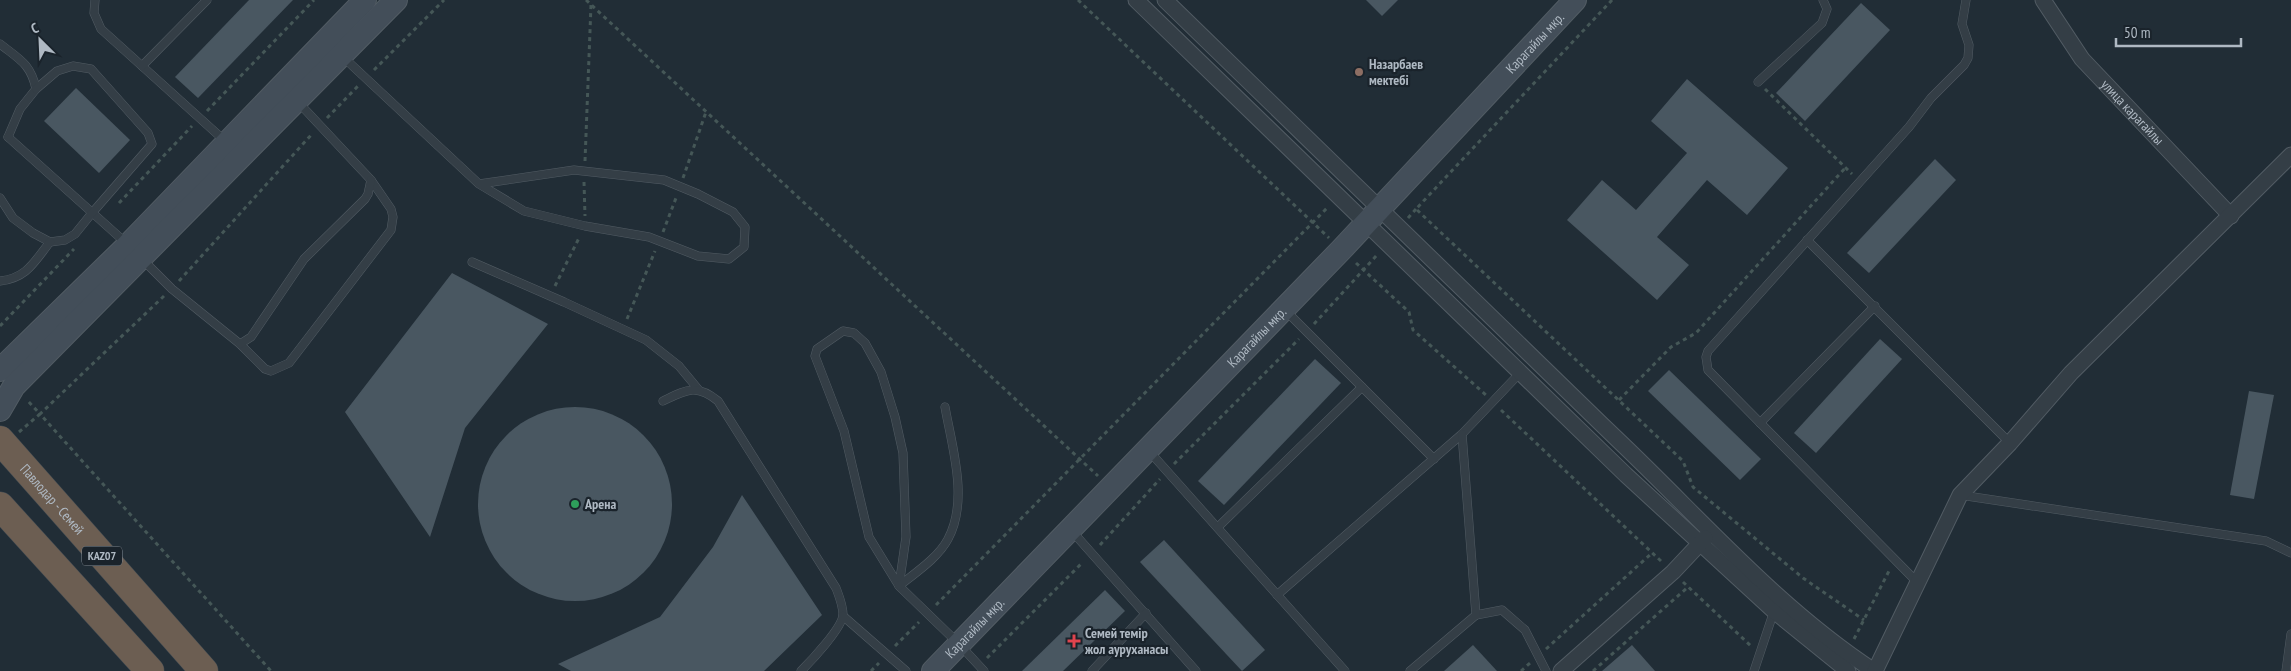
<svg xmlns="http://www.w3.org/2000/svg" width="2291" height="671" viewBox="0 0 2291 671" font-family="'PT Sans Narrow',sans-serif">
<rect width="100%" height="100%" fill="#212d36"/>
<g fill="#495761">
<polygon points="249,0 293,0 198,98 175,77"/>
<polygon points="1366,0 1398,0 1382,16"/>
<polygon points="1861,3 1890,30 1805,121 1776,93"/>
<polygon points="1687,79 1788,168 1747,215 1707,180 1657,237 1689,265 1657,300 1567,220 1602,180 1636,210 1687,153 1651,121"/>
<polygon points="76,88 130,140 99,173 44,121"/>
<polygon points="1935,159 1956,180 1869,273 1847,253"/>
<polygon points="452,273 548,324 465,428 430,537 345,412"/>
<polygon points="1880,339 1902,359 1816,453 1794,433"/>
<polygon points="1315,359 1341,383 1224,505 1198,481"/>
<polygon points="1669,370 1761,459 1740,480 1648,391"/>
<polygon points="2249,391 2274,395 2254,499 2230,495"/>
<circle cx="575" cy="504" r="97"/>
<polygon points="742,495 822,615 764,671 571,671 558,664 660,617 713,547"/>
<polygon points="1164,540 1265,650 1242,671 1140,562"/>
<polygon points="1105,590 1125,611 1063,671 1022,671"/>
<polygon points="1473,645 1497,671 1444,671"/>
<polygon points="1632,645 1655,671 1602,671"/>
</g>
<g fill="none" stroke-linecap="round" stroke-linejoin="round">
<g stroke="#525c64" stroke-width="9">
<g id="lane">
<polyline points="95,0 94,13 101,29 225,141"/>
<path d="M0 44C19 59 31 64 36 89L20 109 8 137"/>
<polyline points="342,56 479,184 524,211 585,226 649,237 698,256 729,259 744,247 745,227 733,212 698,194 664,180 574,170 479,184"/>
<polyline points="142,66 207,0"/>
<polyline points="1758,82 1822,23 1827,9 1823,0"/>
<polyline points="8,137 126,243"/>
<polyline points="0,198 13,218 33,233 50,242 65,240 75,234 92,213 152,144 148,133 91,69 73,66 57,71 36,89"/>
<polyline points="1807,240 2010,443"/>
<polyline points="141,258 172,289 240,344 265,369 271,371 289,363 391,230 393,217 391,209 371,180 298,102"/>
<polyline points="472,262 564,302 646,340 679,366 698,389"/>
<path d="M0 281C27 278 34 262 50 242"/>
<polyline points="1285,310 1434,459"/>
<polyline points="240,344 251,337 304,259 365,199 368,194 371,180"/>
<path d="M663 401C686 390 696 383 718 401L836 588C839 596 843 605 843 615 842 628 811 661 801 671"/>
<polyline points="1760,423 1875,306"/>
<polyline points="1149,451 1345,671"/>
<polyline points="1960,495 2266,541 2291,553"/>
<polyline points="1218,527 1362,387"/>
<polyline points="1071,530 1196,671"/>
<polyline points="1918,583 1708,370 1706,357 1708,351 1909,127 1931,98 1964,65 1968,58 1969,45 1962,24 1966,0"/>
<polyline points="899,586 906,537 903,453 895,417 881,372 865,343 854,333 843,331 817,349 815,356 844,431 869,537 899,586 959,644 984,671"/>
<path d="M899 586C915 573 938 558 948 539 969 500 952 447 945 407"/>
<polyline points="1277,595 1462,434 1519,374"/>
<polyline points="1476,615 1502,610 1525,630 1546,671"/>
<polyline points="843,616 906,671"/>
<polyline points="1092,671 1146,613"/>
<polyline points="1410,671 1476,615 1462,434"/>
<polyline points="1754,671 1774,611"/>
<polyline points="2286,671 2291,634"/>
</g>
</g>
<g stroke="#525c64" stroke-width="17">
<g id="street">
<polyline points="1136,0 1626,475 1774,611 1848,671"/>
<path d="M1165 0C1316 148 1467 295 1619 441 1702 520 1778 608 1874 671"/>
<path id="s1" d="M2043 0 2082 59 2231 216"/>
<polyline points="1561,671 1673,572 1705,538"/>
<polyline points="1875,671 1960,495 2010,443 2071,373 2291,155"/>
</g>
</g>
<g stroke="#525c64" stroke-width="24">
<g id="secondary">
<polyline points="0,370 128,245 365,0"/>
<polyline points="0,410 14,386 396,0"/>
<path id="s2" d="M933 671 1341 250 1575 0"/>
</g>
</g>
<g stroke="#3f4951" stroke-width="29">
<g id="highway">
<path id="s3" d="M0 440 204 671"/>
<polyline points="0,506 150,671"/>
</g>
</g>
<g stroke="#455757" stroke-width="3" stroke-dasharray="4 4" stroke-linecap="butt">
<polyline points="586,0 1098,476"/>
<polyline points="1078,0 1329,238"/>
<polyline points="1612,0 1416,209 1683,461 1693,487 1803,578 1864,620"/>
<polyline points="374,70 444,0"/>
<polyline points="1765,89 1852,174"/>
<polyline points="207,111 314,0"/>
<polyline points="327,118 359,85"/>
<polyline points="585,161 591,5"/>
<polyline points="683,178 706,112"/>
<polyline points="584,182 585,216"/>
<polyline points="119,203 192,126"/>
<polyline points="1408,218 1416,209"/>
<polyline points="663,232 676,198"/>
<polyline points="1356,263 1409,312 1413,330 1486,395"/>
<polyline points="179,281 312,134"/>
<polyline points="555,286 580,236"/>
<polyline points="164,296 40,414 271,671"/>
<polyline points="627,319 655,251"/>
<polyline points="1314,324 1377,255"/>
<polyline points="0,326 74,249"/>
<polyline points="1619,400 1671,347 1696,333 1846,167"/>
<polyline points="1501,410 1662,562"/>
<polyline points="19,432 40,414 27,400"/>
<polyline points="1174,464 1299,339"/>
<polyline points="1100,545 1160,479"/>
<polyline points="1683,582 1751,646"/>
<polyline points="936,605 1328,207"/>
<polyline points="1854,639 1890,569"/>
<polyline points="895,646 919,622"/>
<polyline points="1546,649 1652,553"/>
<polyline points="987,658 1083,562"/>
<polyline points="871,671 879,663"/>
<polyline points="1521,671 1530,663"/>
<polyline points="1593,671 1688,587"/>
</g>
<use href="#lane" stroke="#343e46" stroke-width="8"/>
<use href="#street" stroke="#343e46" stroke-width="15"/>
<use href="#secondary" stroke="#434e59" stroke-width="22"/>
<use href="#highway" stroke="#6c5e52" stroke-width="28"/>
</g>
<circle fill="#8d6e63" stroke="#1a232b" stroke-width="2" cx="1359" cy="72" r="5"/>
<circle fill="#2e9e5b" stroke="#1a232b" stroke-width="2" cx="575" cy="504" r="5"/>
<path fill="#e0444e" stroke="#1a232b" stroke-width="2" d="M1071.5 633.5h5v5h5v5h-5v5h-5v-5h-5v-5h5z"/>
<g text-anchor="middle" stroke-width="4.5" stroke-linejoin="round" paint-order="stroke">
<rect fill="#1a232b" stroke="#828c95" stroke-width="1" x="82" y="546.5" width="40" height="19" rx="4"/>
<g font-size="12" font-weight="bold" fill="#afb9c3">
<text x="102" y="560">KAZ07</text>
</g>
<g font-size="14" fill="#afb9c3" stroke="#1a232b">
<text dy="5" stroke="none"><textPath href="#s2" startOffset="870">Карагайлы мкр.</textPath></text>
<text dy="5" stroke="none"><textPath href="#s1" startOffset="144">улица карагайлы</textPath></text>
<text dy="5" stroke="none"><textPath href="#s2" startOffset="465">Карагайлы мкр.</textPath></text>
<text dy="5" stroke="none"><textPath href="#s3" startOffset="79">Павлодар - Семей</textPath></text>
<text dy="5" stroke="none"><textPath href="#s2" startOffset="60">Карагайлы мкр.</textPath></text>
</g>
<g font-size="14" font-weight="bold" fill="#afb9c3" stroke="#1a232b" text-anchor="start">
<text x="1369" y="69">Назарбаев<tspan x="1369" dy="16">мектебі</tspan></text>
<text x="585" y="509">Арена</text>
<text x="1085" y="638">Семей темір<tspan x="1085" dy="16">жол ауруханасы</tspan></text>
</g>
</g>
<g transform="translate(40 40) rotate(336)" stroke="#1a232b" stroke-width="4" paint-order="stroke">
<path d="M0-4L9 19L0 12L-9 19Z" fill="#afb9c3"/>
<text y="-8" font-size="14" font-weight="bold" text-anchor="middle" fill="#afb9c3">С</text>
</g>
<path d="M2116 38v8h125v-8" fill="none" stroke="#afb9c3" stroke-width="2.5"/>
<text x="2124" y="38" font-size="15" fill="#afb9c3" stroke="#1a232b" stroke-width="4" paint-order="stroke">50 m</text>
</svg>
